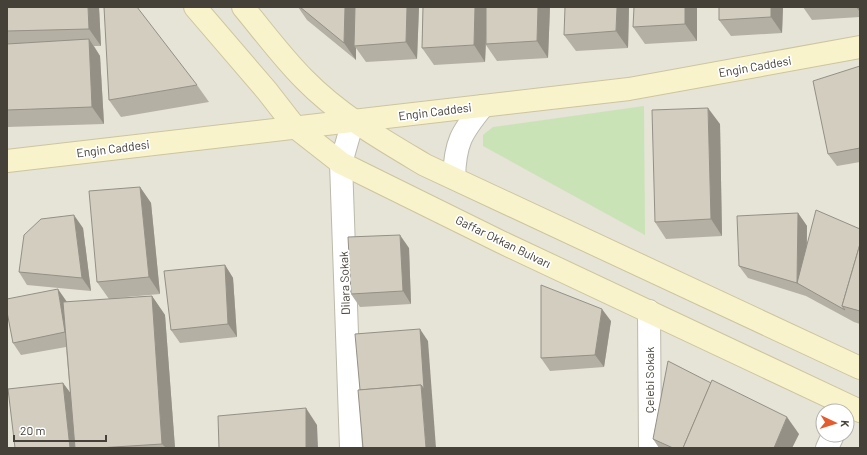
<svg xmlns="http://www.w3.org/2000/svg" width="867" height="455" viewBox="0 0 867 455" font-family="Barlow,sans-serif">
<rect width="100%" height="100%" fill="#f2f0e9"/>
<path fill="#e6e3d7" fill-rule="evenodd" d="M7 7H860V448H7ZM823 411H847V435H823Z"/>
<polygon fill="#cae3b6" points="644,106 645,235 483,146 483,135 493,127"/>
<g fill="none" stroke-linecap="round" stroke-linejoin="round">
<g stroke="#bdb9ac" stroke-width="24">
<g id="street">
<path d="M454 178C455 143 461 133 483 106"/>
<polyline points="649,311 650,448"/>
<polyline points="351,448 341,163 353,121"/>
<polyline points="827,448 833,435"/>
</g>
</g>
<g stroke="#cdc59d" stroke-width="24">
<g id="secondary">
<polyline points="195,7 267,91 295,127 341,163 501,242 860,411"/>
<path d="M243 7C263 31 282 57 304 79 339 115 383 140 425 165L860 368"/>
<polyline points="7,161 629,89 860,47"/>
</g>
</g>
<use href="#street" stroke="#fff" stroke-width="22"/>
<use href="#secondary" stroke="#f9f3cc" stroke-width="22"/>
</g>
<g fill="#b5b0a4">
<polygon points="7,7 99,7 101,46 94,46 100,56 104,124 7,127"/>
<polygon points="298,7 419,7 417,59 366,62 356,48 356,60 307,20"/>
<polygon points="423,7 550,7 548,58 497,61 486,45 485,62 434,65 422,48"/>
<polygon points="629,7 628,48 576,51 564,35"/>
<polygon points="697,7 697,41 645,44 633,27"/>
<polygon points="719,7 783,7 782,33 731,36 719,20"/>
<polygon points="803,7 860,7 860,17 812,20"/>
<polygon points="860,66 860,162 837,166 828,154"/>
<polygon points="197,85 209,102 121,117 109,100"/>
<polygon points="720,124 722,236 666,239 655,222"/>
<polygon points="140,187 151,203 160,294 115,298 152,296 165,315 175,448 15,448 63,383 70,393 66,347 21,355 13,343 67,302 109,299 97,282"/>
<polygon points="798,213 807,226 807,246 860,229 860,324 854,322 806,296 748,278 739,266"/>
<polygon points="83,228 91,291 27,285 19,272"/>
<polygon points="409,248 411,304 360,307 351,294"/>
<polygon points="225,265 233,278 237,337 180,343 171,330"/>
<polygon points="611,321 604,367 550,371 541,358"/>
<polygon points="799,434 792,448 659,448 653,439"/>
</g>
<g fill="#949086">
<polygon points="88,7 99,7 101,46 89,29"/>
<polygon points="345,7 357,7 354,46 356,48 356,60 344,43"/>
<polygon points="407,7 419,7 417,59 406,42"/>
<polygon points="475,7 487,7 485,62 474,45"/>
<polygon points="538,7 550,7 548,58 537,41"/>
<polygon points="617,7 629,7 628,48 616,31"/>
<polygon points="685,7 697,7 697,41 685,24"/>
<polygon points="771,7 783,7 782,33 771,17"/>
<polygon points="856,7 860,7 860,12"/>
<polygon points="89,39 100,56 104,124 92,107"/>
<polygon points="708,108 720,124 722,236 711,219"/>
<polygon points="140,187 151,203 160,294 149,277"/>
<polygon points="798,213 807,226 806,288 797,283"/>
<polygon points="74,215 83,228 91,291 82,278"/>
<polygon points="400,235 409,248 411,304 403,291"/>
<polygon points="225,265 233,278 237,337 228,324"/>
<polygon points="58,289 67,302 65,332"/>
<polygon points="152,296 165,315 175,448 166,448 162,444"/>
<polygon points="602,309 611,321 604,367 595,355"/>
<polygon points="420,329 428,341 436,448 426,448 421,385"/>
<polygon points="63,383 72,395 77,448 70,448"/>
<polygon points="306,408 317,425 318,448 306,448"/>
<polygon points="787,417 799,434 792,448 774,448"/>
</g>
<g fill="#d3cdbf" stroke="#949086">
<polygon points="7,7 88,7 89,29 7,31"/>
<polygon points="104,7 137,7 197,85 109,100"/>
<polygon points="300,7 345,7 344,43"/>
<polygon points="355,7 407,7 406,42 354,46"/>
<polygon points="423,7 475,7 474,45 422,48"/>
<polygon points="486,7 538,7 537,41 486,44"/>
<polygon points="565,7 617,7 616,31 564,35"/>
<polygon points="634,7 685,7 685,24 633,27"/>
<polygon points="719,7 771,7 771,17 719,20"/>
<polygon points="89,39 92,107 7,110 7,44"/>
<polygon points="860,66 860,148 828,154 813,81"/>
<polygon points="708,108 711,219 655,222 652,110"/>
<polygon points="140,187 149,277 97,282 89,191"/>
<polygon points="816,210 860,229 860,244 842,306 845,310 797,283 739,266 737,216 798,213 797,283"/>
<polygon points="74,215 82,278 19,272 24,235 41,219"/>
<polygon points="400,235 403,291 351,294 348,237"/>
<polygon points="860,244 860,311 842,306"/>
<polygon points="225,265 228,324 171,330 164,271"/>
<polygon points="541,285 602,309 595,355 541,358"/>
<polygon points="58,289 65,332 13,343 7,312 7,299"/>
<polygon points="152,296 162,444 98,448 75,448 63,302"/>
<polygon points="420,329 424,389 421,385 360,390 355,334"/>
<polygon points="668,361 711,383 683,448 673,448 653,439"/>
<polygon points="712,380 787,417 774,448 683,448"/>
<polygon points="63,383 70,448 15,448 8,389"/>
<polygon points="421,385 426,448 363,448 358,390"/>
<polygon points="306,408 306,448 219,448 218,416"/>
</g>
<g text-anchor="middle" stroke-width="3.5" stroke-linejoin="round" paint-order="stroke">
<g font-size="12" fill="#454138" stroke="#fff">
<text transform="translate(755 67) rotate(-10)" y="4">Engin Caddesi</text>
<text transform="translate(435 112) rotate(-7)" y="4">Engin Caddesi</text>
<text transform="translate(113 149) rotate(-7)" y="4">Engin Caddesi</text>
<text transform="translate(503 242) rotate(26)" y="4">Gaffar Okkan Bulvarı</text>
<text transform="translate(345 283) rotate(-92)" y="4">Dilara Sokak</text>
<text transform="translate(650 380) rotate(-90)" y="4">Çelebi Sokak</text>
</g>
</g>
<rect width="867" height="455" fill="none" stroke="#454138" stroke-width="16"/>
<g transform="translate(835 423) rotate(94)"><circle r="19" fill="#ffffff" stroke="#b5b3af"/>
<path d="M0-3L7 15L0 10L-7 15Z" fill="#e45c2e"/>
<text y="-6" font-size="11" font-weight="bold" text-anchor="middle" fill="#454138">K</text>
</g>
<path d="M14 435v6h92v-6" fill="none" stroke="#454138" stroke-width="2"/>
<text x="20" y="435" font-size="12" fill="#454138" stroke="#ffffff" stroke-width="3" paint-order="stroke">20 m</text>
</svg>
